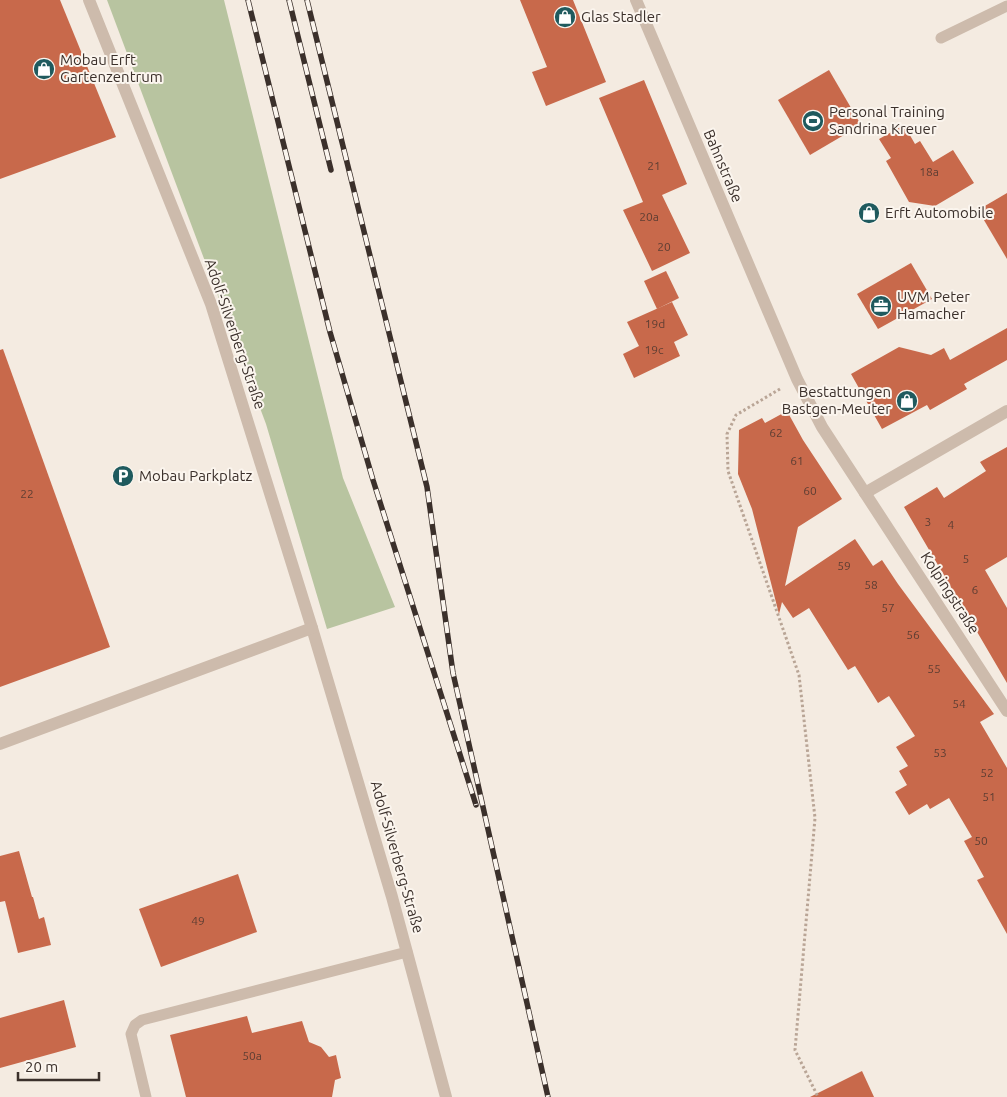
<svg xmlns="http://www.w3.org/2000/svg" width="1007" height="1097" viewBox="0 0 1007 1097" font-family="Ubuntu,sans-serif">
<rect width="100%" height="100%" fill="#f4ebe1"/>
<polygon fill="#b8c4a0" points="107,0 224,0 343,478 395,607 327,629 266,424"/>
<g fill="#c8694b">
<polygon points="0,0 60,0 116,137 0,179"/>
<polygon points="520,0 573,0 606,82 546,106 532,72 547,67"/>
<polygon points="829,70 861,125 810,155 778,100"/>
<polygon points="644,80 687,184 662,195 690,253 652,271 623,210 643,202 599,98"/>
<polygon points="904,125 915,144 920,141 933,162 953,150 974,183 935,206 909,202 886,161 891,158 879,139"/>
<polygon points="1007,193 1007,259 978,210"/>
<polygon points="911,263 932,299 878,329 857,294"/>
<polygon points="666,271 679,298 657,309 644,281"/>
<polygon points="672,302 688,335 674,342 680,356 634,378 623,354 639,346 627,322"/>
<polygon points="1007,328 1007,360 964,384 967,389 930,410 927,405 882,429 851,374 899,347 931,355 944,348 950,360"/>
<polygon points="3,349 110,647 0,687 0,350"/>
<polygon points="787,411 803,440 842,499 798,527 785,586 855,539 873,566 882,560 898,584 994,714 980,722 1007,768 1007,934 977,880 984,877 964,841 972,837 949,798 930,809 927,804 909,815 895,792 907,785 899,771 908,766 896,747 915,736 889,696 878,703 855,666 848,670 809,608 793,618 782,602 779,614 752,509 738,474 739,430 762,418 765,423"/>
<polygon points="1007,447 1007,557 985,570 1007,608 1007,683 904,507 937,487 944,498 986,471 980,462"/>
<polygon points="19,851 32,897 33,897 39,919 44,917 51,945 18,953 5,901 0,902 0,856"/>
<polygon points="238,874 257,932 161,967 139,909"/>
<polygon points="64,1000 76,1047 0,1068 0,1018"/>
<polygon points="247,1016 252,1033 302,1021 309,1042 321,1047 329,1057 336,1055 341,1078 335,1080 332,1097 186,1097 170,1035"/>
<polygon points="862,1071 874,1097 810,1097"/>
</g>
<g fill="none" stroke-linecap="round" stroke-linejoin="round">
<polyline stroke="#b9a596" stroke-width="3" stroke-dasharray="2.5 2.5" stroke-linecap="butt" points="780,389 736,415 727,434 728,471 799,675 815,818 795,1050 818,1097"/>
<g stroke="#cdbbac" stroke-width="11">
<polyline points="941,38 1007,6"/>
<polyline points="146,1097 131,1034 135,1025 142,1020 407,952"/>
</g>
<g stroke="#cdbbac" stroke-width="12">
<polyline points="89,0 211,304 312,628 392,897 446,1097"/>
<polyline points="865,493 1007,411"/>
<polyline points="0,744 312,628"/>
</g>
<polyline stroke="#cdbbac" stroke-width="12" points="636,0 797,379 822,427 1007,711"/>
<g stroke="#3b302b" stroke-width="5.5">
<g id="rail">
<polyline points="248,0 330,332 373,480 476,805"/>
<polyline points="289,0 331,170"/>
<polyline points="307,0 427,487 453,673 548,1097"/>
</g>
</g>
<use href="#rail" stroke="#fbf5ee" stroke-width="4" stroke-dasharray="11" stroke-linecap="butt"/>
</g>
<defs>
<g id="shop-disc" transform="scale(1.125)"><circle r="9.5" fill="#1f5a5e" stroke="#fbf5ee"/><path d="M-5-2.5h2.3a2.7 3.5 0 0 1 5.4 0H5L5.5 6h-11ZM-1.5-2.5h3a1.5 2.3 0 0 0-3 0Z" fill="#fff"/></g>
<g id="stadium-disc" transform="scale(1.125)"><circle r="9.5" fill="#1f5a5e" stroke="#fbf5ee"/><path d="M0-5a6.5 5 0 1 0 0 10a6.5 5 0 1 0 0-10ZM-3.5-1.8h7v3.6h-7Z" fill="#fff"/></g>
<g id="office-disc" transform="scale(1.125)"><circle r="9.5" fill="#1f5a5e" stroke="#fbf5ee"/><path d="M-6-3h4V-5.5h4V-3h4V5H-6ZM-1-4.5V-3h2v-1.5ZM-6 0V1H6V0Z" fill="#fff"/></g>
<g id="parking-disc" transform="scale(1.125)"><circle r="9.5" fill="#1f5a5e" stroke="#fbf5ee"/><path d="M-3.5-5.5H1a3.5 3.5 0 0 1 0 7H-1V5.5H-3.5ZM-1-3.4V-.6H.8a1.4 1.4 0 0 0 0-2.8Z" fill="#fff"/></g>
</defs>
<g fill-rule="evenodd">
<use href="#shop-disc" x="565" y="17"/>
<use href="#shop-disc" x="44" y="69"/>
<use href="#stadium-disc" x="813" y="121"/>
<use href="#shop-disc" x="869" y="213"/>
<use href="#office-disc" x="881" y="306"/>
<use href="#shop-disc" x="907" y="401"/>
<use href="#parking-disc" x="123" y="476"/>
</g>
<g text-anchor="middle" stroke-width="4" stroke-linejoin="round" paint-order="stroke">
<g font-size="12" fill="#5e3e33">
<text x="654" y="170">21</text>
<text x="929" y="176">18a</text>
<text x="649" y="221">20a</text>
<text x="664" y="251">20</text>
<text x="655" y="328">19d</text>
<text x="654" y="354">19c</text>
<text x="776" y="437">62</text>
<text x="797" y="465">61</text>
<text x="810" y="495">60</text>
<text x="27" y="498">22</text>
<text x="928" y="526">3</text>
<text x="951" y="529">4</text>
<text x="966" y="563">5</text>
<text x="844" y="570">59</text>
<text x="871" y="589">58</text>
<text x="975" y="594">6</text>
<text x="888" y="612">57</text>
<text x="913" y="639">56</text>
<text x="934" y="673">55</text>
<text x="959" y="708">54</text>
<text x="940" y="757">53</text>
<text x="987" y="777">52</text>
<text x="989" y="801">51</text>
<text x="981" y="845">50</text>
<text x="198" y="925">49</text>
<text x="252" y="1060">50a</text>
</g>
<g font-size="15" fill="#3b302b" stroke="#fbf5ee" text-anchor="start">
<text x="581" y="22">Glas Stadler</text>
<text x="60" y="65">Mobau Erft<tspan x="60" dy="17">Gartenzentrum</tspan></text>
<text x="829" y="117">Personal Training<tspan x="829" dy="17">Sandrina Kreuer</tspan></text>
<text x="885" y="218">Erft Automobile</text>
<text x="897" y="302">UVM Peter<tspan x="897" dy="17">Hamacher</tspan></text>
<text x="891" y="397" text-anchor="end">Bestattungen<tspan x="891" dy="17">Bastgen-Meuter</tspan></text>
<text x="139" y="481">Mobau Parkplatz</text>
</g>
<g font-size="15" fill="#3b302b" stroke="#fbf5ee">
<text transform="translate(723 166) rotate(67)" y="5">Bahnstraße</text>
<text transform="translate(235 334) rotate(71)" y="5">Adolf-Silverberg-Straße</text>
<text transform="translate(950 593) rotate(57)" y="5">Kolpingstraße</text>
<text transform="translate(397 857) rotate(74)" y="5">Adolf-Silverberg-Straße</text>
</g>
</g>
<path d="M18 1072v8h81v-8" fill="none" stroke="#3b302b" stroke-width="2.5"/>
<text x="25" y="1072" font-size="15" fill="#3b302b" stroke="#fbf5ee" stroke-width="4" paint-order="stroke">20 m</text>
</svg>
